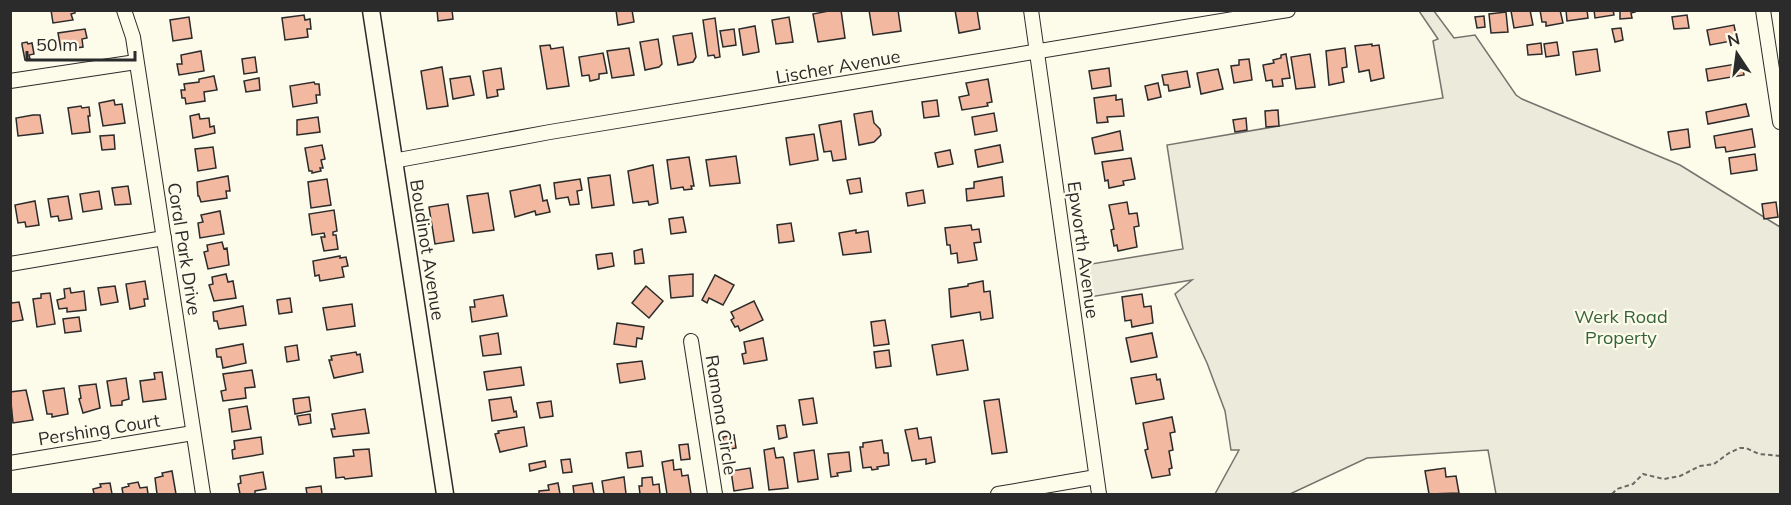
<svg xmlns="http://www.w3.org/2000/svg" width="1791" height="505" viewBox="0 0 1791 505" font-family="Mulish,sans-serif">
<rect width="100%" height="100%" fill="#fdfbea"/>
<polygon fill="#ecebdb" stroke="#74746e" stroke-width="1.5" points="1419,11 1434,11 1454,38 1475,35 1516,95 1522,99 1680,165 1780,227 1780,494 1496,494 1488,450 1367,458 1290,494 1215,494 1239,450 1231,450 1225,411 1207,363 1175,294 1192,280 1090,297 1085,265 1183,249 1167,145 1443,98 1433,41 1438,39"/>
<g fill="#f2b8a0" stroke="#2b2b2b" stroke-width="1.5">
<polygon points="51,10 75,10 75,13 71,14 73,20 53,23"/>
<polygon points="437,10 452,10 453,19 438,21"/>
<polygon points="616,10 632,10 634,22 618,25"/>
<polygon points="834,10 841,10 845,38 818,42 813,14"/>
<polygon points="869,10 898,10 901,31 873,35"/>
<polygon points="955,10 977,10 980,29 959,33"/>
<polygon points="1530,10 1533,25 1514,28 1511,11"/>
<polygon points="1540,10 1560,10 1563,23 1546,26 1546,22 1542,22"/>
<polygon points="1566,10 1587,10 1588,18 1567,21"/>
<polygon points="1594,10 1613,10 1614,15 1595,18"/>
<polygon points="1620,10 1634,10 1635,12 1631,13 1632,18 1620,19"/>
<polygon points="1506,12 1508,32 1491,33 1489,14"/>
<polygon points="304,15 305,20 310,19 311,29 307,29 308,37 285,40 282,18"/>
<polygon points="1687,15 1689,28 1674,29 1672,17"/>
<polygon points="1484,16 1485,27 1477,28 1475,17"/>
<polygon points="189,17 192,38 173,41 170,20"/>
<polygon points="789,17 793,42 776,44 772,20"/>
<polygon points="715,18 720,57 715,58 714,55 708,56 703,20"/>
<polygon points="1734,25 1737,40 1710,45 1707,30"/>
<polygon points="755,26 759,52 743,55 739,29"/>
<polygon points="1621,28 1623,40 1615,42 1612,29"/>
<polygon points="85,29 87,38 82,39 83,47 61,50 58,33"/>
<polygon points="734,29 736,45 723,47 720,31"/>
<polygon points="692,33 696,57 693,62 678,65 673,36"/>
<polygon points="658,39 662,64 659,67 645,70 640,42"/>
<polygon points="27,42 28,44 32,43 34,54 29,55 30,59 25,60 22,45 22,43"/>
<polygon points="1557,42 1559,55 1546,57 1544,44"/>
<polygon points="1541,43 1542,54 1528,55 1527,45"/>
<polygon points="1372,44 1372,46 1379,45 1384,78 1371,81 1369,70 1359,72 1355,46"/>
<polygon points="550,45 551,49 563,47 569,86 547,89 540,46"/>
<polygon points="629,48 634,75 612,78 607,51"/>
<polygon points="1345,48 1347,67 1342,68 1344,82 1329,85 1326,51"/>
<polygon points="1597,49 1600,71 1576,75 1573,52"/>
<polygon points="201,51 204,71 179,75 177,64 182,64 181,55"/>
<polygon points="603,53 607,73 599,74 599,79 590,81 589,75 582,76 579,57"/>
<polygon points="1286,54 1290,78 1282,79 1283,86 1273,87 1272,80 1266,81 1263,65 1274,63 1273,60 1281,58 1281,55"/>
<polygon points="1310,54 1315,87 1296,89 1291,57"/>
<polygon points="255,57 257,72 244,74 242,59"/>
<polygon points="1249,59 1252,80 1234,83 1231,66 1239,65 1239,60"/>
<polygon points="1742,63 1744,75 1708,81 1706,69"/>
<polygon points="442,67 448,106 427,109 421,71"/>
<polygon points="501,68 504,89 497,90 498,96 487,98 483,71"/>
<polygon points="1109,68 1111,86 1092,89 1089,71"/>
<polygon points="1218,69 1223,89 1201,94 1197,73"/>
<polygon points="1187,71 1190,87 1169,91 1168,85 1164,85 1162,75"/>
<polygon points="214,76 217,90 204,92 205,101 186,104 185,98 182,98 181,90 185,90 184,84 199,82 199,79"/>
<polygon points="470,76 474,95 453,99 450,79"/>
<polygon points="259,78 260,90 246,92 244,81"/>
<polygon points="988,79 992,102 987,103 988,106 962,110 959,97 969,95 966,83"/>
<polygon points="314,82 315,84 319,84 320,95 316,95 317,103 293,107 290,86"/>
<polygon points="1158,83 1161,97 1148,100 1145,86"/>
<polygon points="1116,95 1116,100 1122,99 1124,116 1107,117 1108,122 1097,123 1094,98"/>
<polygon points="114,100 115,105 122,104 125,123 103,126 99,103"/>
<polygon points="937,100 939,116 924,118 922,102"/>
<polygon points="1746,104 1749,116 1708,124 1706,112"/>
<polygon points="81,106 82,108 89,107 90,116 88,116 90,132 72,134 68,108"/>
<polygon points="1278,110 1279,126 1266,127 1265,111"/>
<polygon points="872,111 874,123 880,129 881,135 874,142 859,145 854,114"/>
<polygon points="994,113 997,131 975,135 972,117"/>
<polygon points="199,114 200,119 209,118 210,127 214,126 215,133 193,138 190,116"/>
<polygon points="33,115 40,115 43,133 18,136 16,118"/>
<polygon points="318,117 320,132 297,135 297,120"/>
<polygon points="1246,118 1247,130 1235,132 1233,120"/>
<polygon points="841,121 846,159 833,161 831,151 824,152 819,125"/>
<polygon points="1688,129 1690,147 1671,150 1668,132"/>
<polygon points="1752,129 1755,147 1726,152 1725,147 1716,148 1714,136"/>
<polygon points="1120,131 1123,150 1095,154 1092,138"/>
<polygon points="814,134 818,160 790,165 786,138"/>
<polygon points="114,135 115,149 102,150 100,136"/>
<polygon points="322,145 325,159 321,160 323,168 320,168 321,171 312,173 312,171 309,171 305,148"/>
<polygon points="1000,145 1003,162 978,167 975,150"/>
<polygon points="213,147 216,168 198,171 195,149"/>
<polygon points="950,150 953,164 938,167 935,153"/>
<polygon points="1755,154 1757,170 1731,174 1729,158"/>
<polygon points="736,156 740,183 710,186 706,160"/>
<polygon points="689,157 694,186 691,186 692,189 684,190 683,187 671,189 667,160"/>
<polygon points="1131,158 1135,179 1123,181 1124,185 1109,188 1108,180 1105,181 1102,162"/>
<polygon points="653,165 658,203 649,205 648,201 633,203 628,171"/>
<polygon points="610,175 614,205 592,208 588,178"/>
<polygon points="228,176 230,191 226,191 227,198 201,202 199,196 198,196 197,182"/>
<polygon points="1002,177 1004,196 967,201 966,189 974,188 974,182"/>
<polygon points="860,178 862,192 850,194 847,180"/>
<polygon points="327,179 331,205 311,208 308,182"/>
<polygon points="580,179 582,190 577,191 579,204 570,205 568,197 556,199 554,183"/>
<polygon points="540,185 543,201 547,200 550,212 536,215 535,211 515,217 510,191"/>
<polygon points="128,186 131,204 115,205 112,188"/>
<polygon points="923,190 925,203 908,206 906,193"/>
<polygon points="99,191 102,209 83,212 80,194"/>
<polygon points="488,193 494,230 473,233 467,196"/>
<polygon points="68,196 72,219 59,221 58,216 51,217 48,199"/>
<polygon points="35,201 39,225 26,227 25,222 18,223 15,205"/>
<polygon points="1127,202 1129,214 1137,213 1139,226 1134,227 1137,247 1118,251 1117,245 1114,246 1111,230 1114,229 1109,205"/>
<polygon points="1776,202 1778,217 1764,219 1762,204"/>
<polygon points="448,204 454,241 435,244 429,207"/>
<polygon points="334,210 337,231 333,232 333,235 336,235 338,249 324,251 321,237 325,237 324,233 312,235 309,214"/>
<polygon points="220,211 224,234 200,238 198,223 203,222 201,215"/>
<polygon points="683,217 686,232 671,234 669,219"/>
<polygon points="791,223 794,241 779,243 777,225"/>
<polygon points="971,225 972,230 979,229 981,242 974,243 977,260 958,263 957,253 951,254 950,245 947,245 945,228"/>
<polygon points="856,230 856,233 868,231 871,252 843,255 839,233"/>
<polygon points="222,242 224,249 227,248 229,265 208,269 204,252 208,251 207,245"/>
<polygon points="642,249 644,263 635,264 634,251"/>
<polygon points="612,253 614,266 598,269 596,255"/>
<polygon points="340,256 340,258 346,257 348,266 342,267 344,277 320,281 319,275 315,276 313,261"/>
<polygon points="226,274 228,282 233,281 236,298 214,301 209,285 213,284 212,277"/>
<polygon points="693,274 693,296 671,298 669,276"/>
<polygon points="715,275 734,285 723,305 709,298 707,303 702,300"/>
<polygon points="145,281 148,299 144,299 145,306 130,309 126,284"/>
<polygon points="983,281 984,292 990,291 993,318 981,320 980,312 951,317 949,289 968,286 968,284"/>
<polygon points="115,286 118,302 101,305 98,288"/>
<polygon points="646,286 663,301 649,318 632,303"/>
<polygon points="70,288 71,293 84,291 86,310 67,312 67,308 59,309 57,300 65,298 64,289"/>
<polygon points="50,293 55,324 37,327 33,299 41,298 41,294"/>
<polygon points="1142,294 1144,307 1151,306 1153,323 1132,327 1131,320 1125,321 1122,297"/>
<polygon points="503,295 507,316 472,322 470,307 475,307 474,300"/>
<polygon points="10,298 12,303 19,302 23,320 10,322"/>
<polygon points="290,298 292,312 279,314 277,300"/>
<polygon points="754,301 763,320 740,331 738,326 735,327 731,320 734,318 731,312"/>
<polygon points="352,304 355,326 327,330 323,308"/>
<polygon points="243,306 246,325 219,329 217,321 214,321 213,312"/>
<polygon points="79,317 81,331 65,333 63,319"/>
<polygon points="885,320 889,344 874,346 871,322"/>
<polygon points="617,323 644,327 642,339 637,338 636,347 614,344"/>
<polygon points="498,333 501,354 483,356 480,336"/>
<polygon points="1152,333 1157,357 1131,362 1126,338"/>
<polygon points="763,338 767,360 744,364 742,354 746,353 744,342"/>
<polygon points="963,340 968,370 937,375 932,345"/>
<polygon points="243,344 246,363 223,368 221,357 217,357 216,349"/>
<polygon points="297,345 299,360 287,362 285,347"/>
<polygon points="889,350 891,366 876,368 874,352"/>
<polygon points="356,352 357,355 360,354 363,372 334,378 329,360 332,360 331,356"/>
<polygon points="642,361 645,379 620,383 617,364"/>
<polygon points="521,367 524,385 487,390 484,372"/>
<polygon points="252,370 255,387 245,388 246,398 223,401 221,391 226,390 223,374"/>
<polygon points="162,372 166,399 143,402 140,381 155,379 154,373"/>
<polygon points="1156,374 1157,380 1160,379 1164,399 1136,404 1131,378"/>
<polygon points="126,378 129,399 122,401 122,405 111,406 107,381"/>
<polygon points="96,384 100,408 83,413 79,399 81,398 79,386"/>
<polygon points="64,388 68,414 52,417 52,414 47,414 43,391"/>
<polygon points="26,390 33,420 13,423 10,392"/>
<polygon points="309,397 311,411 295,414 293,399"/>
<polygon points="511,397 514,412 516,411 517,417 492,421 489,400"/>
<polygon points="813,398 817,423 803,425 799,400"/>
<polygon points="999,399 1007,452 992,454 984,401"/>
<polygon points="551,401 553,416 540,418 537,403"/>
<polygon points="247,406 251,429 232,432 229,409"/>
<polygon points="365,409 369,433 333,437 331,429 335,429 332,414"/>
<polygon points="310,414 311,423 299,425 297,416"/>
<polygon points="1172,417 1175,432 1170,433 1173,450 1169,451 1172,468 1169,469 1170,475 1152,478 1145,450 1148,449 1143,423"/>
<polygon points="785,425 787,437 779,439 777,426"/>
<polygon points="524,427 527,446 500,452 495,434 499,433 498,431"/>
<polygon points="917,428 919,439 931,437 935,462 926,464 926,459 912,461 905,430"/>
<polygon points="734,435 736,448 725,450 723,437"/>
<polygon points="261,437 263,454 233,459 232,450 235,449 234,441"/>
<polygon points="882,440 884,453 888,453 889,465 877,467 878,469 872,470 871,467 863,468 860,447 863,447 863,443"/>
<polygon points="688,444 690,459 681,460 679,445"/>
<polygon points="774,448 776,458 783,457 784,459 788,488 769,490 764,450"/>
<polygon points="369,449 372,476 345,479 344,477 336,478 334,458 354,456 353,450"/>
<polygon points="814,450 818,479 798,482 794,453"/>
<polygon points="641,451 643,466 628,468 626,453"/>
<polygon points="849,452 851,471 837,473 838,476 831,477 828,454"/>
<polygon points="570,459 572,472 563,473 561,460"/>
<polygon points="673,460 674,470 681,469 682,476 688,475 691,494 667,494 662,462"/>
<polygon points="545,461 546,467 530,471 529,464"/>
<polygon points="750,468 753,488 734,491 731,471"/>
<polygon points="1445,468 1446,477 1456,476 1459,493 1429,494 1425,471"/>
<polygon points="172,471 176,494 157,494 155,478 163,476 162,473"/>
<polygon points="263,472 266,489 255,491 255,494 240,494 238,484 241,483 240,476"/>
<polygon points="624,477 626,494 604,494 602,481"/>
<polygon points="652,477 653,485 659,484 660,494 640,494 639,486 642,486 642,478"/>
<polygon points="138,482 140,488 147,487 148,494 123,494 122,488 129,486 128,484"/>
<polygon points="110,483 112,494 94,494 93,489 101,487 100,484"/>
<polygon points="558,483 560,494 539,494 539,491 549,490 548,485"/>
<polygon points="592,483 594,494 574,494 573,486"/>
<polygon points="321,486 322,494 307,494 306,488"/>
</g>
<g fill="none" stroke-linecap="round" stroke-linejoin="round">
<g stroke="#2b2b2b" stroke-width="16">
<g id="minor">
<polyline points="124,10 133,37 203,494"/>
<polyline points="1031,10 1099,494"/>
<polyline points="1763,10 1780,122"/>
<polyline points="10,81 136,62"/>
<polyline points="393,161 550,132 1288,10"/>
<polyline points="10,264 164,238"/>
<polyline points="691,341 715,494"/>
<polyline points="10,463 193,433"/>
<polyline points="998,494 1096,477"/>
</g>
</g>
<g stroke="#2b2b2b" stroke-width="19">
<polyline id="tertiary" points="371,10 445,494"/>
</g>
<polyline stroke="#6a6964" stroke-width="2" stroke-dasharray="4.5 3" stroke-linecap="butt" points="1612,494 1617,489 1633,484 1643,474 1664,479 1680,476 1700,466 1714,464 1729,453 1740,448 1746,448 1759,454 1780,456"/>
<use href="#minor" stroke="#fdfbea" stroke-width="14"/>
<use href="#tertiary" stroke="#fdfbea" stroke-width="16"/>
</g>
<g text-anchor="middle" stroke-width="4.5" stroke-linejoin="round" paint-order="stroke">
<g font-size="18" fill="#2b2b2b" stroke="#fdfbea">
<text transform="translate(838 67) rotate(-10)" y="6">Lischer Avenue</text>
<text transform="translate(184 249) rotate(81)" y="6">Coral Park Drive</text>
<text transform="translate(427 250) rotate(81)" y="6">Boudinot Avenue</text>
<text transform="translate(1083 250) rotate(82)" y="6">Epworth Avenue</text>
<text transform="translate(721 415) rotate(81)" y="6">Ramona Circle</text>
<text transform="translate(99 430) rotate(-9)" y="6">Pershing Court</text>
</g>
<g font-size="18" fill="#34623c" stroke="#fdfbea">
<text x="1621" y="323">Werk Road<tspan x="1621" dy="21">Property</tspan></text>
</g>
</g>
<rect width="1791" height="505" fill="none" stroke="#2b2b2b" stroke-width="24"/>
<g transform="translate(1737 54) rotate(347)" stroke="#fdfbea" stroke-width="4.5" paint-order="stroke">
<path d="M0-4.5L10 22L0 15L-10 22Z" fill="#2b2b2b"/>
<text y="-9" font-size="16" font-weight="bold" text-anchor="middle" fill="#2b2b2b">N</text>
</g>
<path d="M27 51v9h108v-9" fill="none" stroke="#2b2b2b" stroke-width="3"/>
<text x="36" y="51" font-size="18" fill="#2b2b2b" stroke="#fdfbea" stroke-width="4.5" paint-order="stroke">50 m</text>
</svg>
